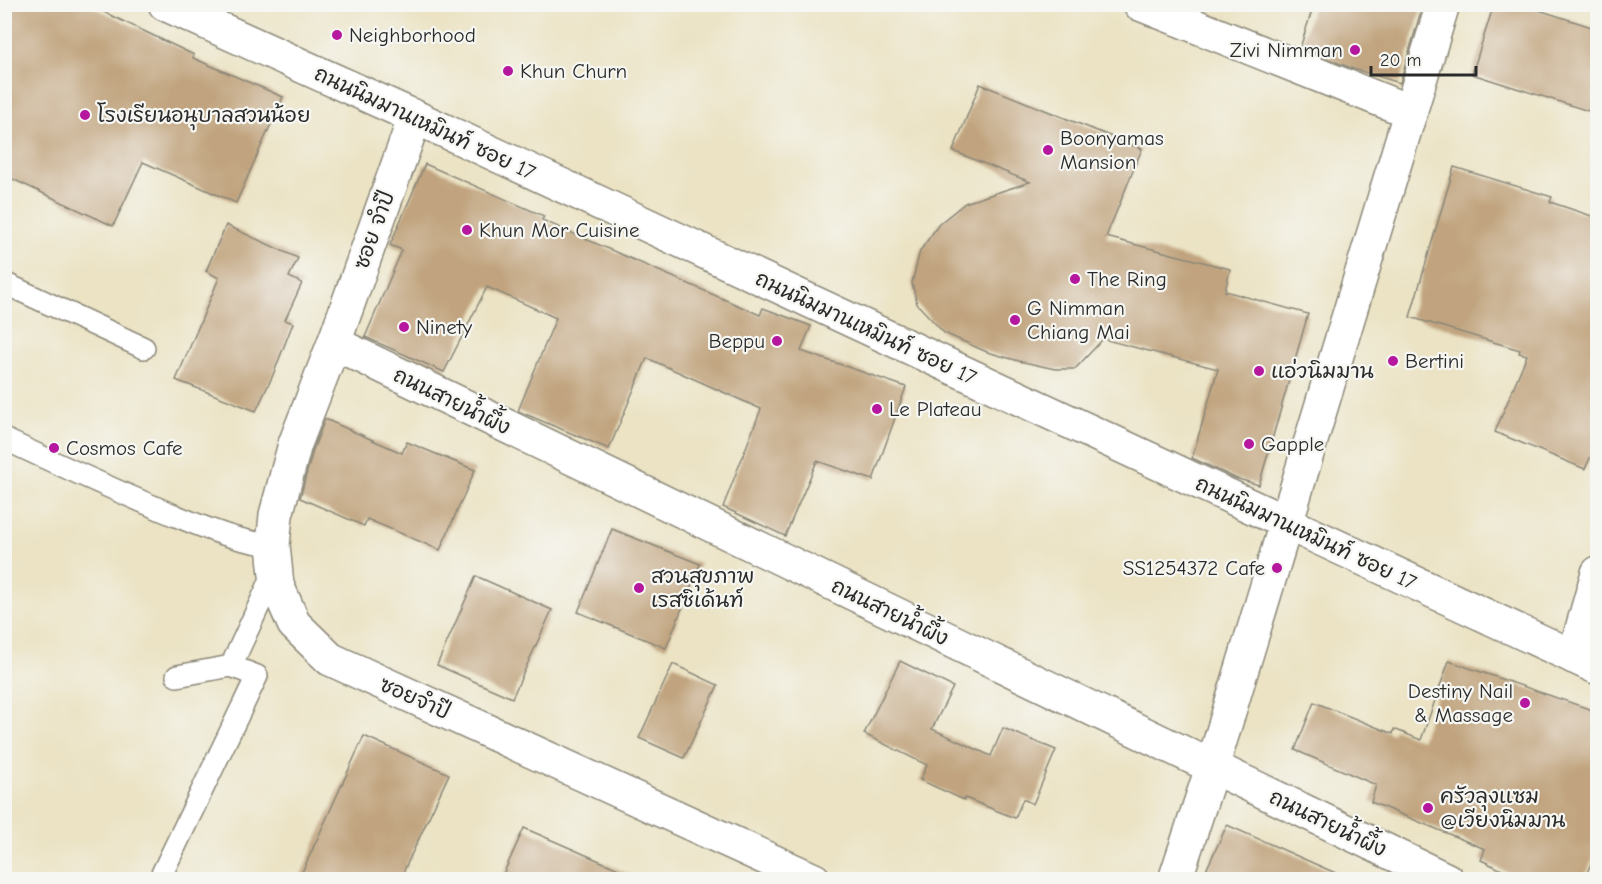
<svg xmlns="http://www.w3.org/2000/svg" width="1602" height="884" viewBox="0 0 1602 884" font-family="'Comic Neue','Playpen Sans Thai',sans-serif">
<rect width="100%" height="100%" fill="#f6f6f2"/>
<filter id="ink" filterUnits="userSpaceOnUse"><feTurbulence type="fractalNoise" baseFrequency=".0167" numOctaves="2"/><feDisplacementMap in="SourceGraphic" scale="12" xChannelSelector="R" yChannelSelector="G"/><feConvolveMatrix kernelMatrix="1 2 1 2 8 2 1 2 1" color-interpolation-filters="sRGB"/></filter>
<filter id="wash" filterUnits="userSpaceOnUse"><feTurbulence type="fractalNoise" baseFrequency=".008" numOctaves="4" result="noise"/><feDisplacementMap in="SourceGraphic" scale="24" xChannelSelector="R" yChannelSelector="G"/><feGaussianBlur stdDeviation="1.35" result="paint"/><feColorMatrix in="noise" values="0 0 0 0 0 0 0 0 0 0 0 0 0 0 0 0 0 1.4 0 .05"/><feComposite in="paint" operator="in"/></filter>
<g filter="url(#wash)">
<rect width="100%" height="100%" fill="#ebe3c4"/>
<g id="blocks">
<g fill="#c1a47f">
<polygon points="4,4 87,4 194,55 193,58 283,97 236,203 143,162 113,226 4,175"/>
<polygon points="1314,4 1423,4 1400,83 1354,69 1300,48"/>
<polygon points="1494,4 1520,4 1598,29 1598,114 1472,74"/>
<polygon points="980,84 1142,149 1106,237 1230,269 1225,291 1308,314 1259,485 1235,478 1192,458 1218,369 1103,339 1075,369 1055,369 1019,361 987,352 944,333 917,304 912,283 920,251 939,224 965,203 1030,182 953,151"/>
<polygon points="425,164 544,216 542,220 760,315 763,308 811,326 801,351 906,387 873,480 817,461 785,536 723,507 761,409 647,358 609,449 518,411 556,318 487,287 444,372 365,337 402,250 390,245"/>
<polygon points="1454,167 1552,197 1550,202 1598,218 1598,441 1585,469 1495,432 1527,355 1519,353 1520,350 1410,317"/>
<polygon points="226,225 298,258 289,277 302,283 285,320 293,323 273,375 256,411 176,380 219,278 206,271"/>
<polygon points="325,419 402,453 407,442 475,470 440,550 367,519 364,526 300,498 313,450"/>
<polygon points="612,529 700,564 666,648 578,612"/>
<polygon points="476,576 552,610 512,698 437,665"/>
<polygon points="900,661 953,687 932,729 991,756 1003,728 1056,750 1033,804 1023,799 1015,818 965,798 964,800 920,780 927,765 864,734"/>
<polygon points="1449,661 1598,712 1598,848 1584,879 1521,879 1481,860 1485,849 1371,802 1376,785 1295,750 1314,702 1393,734 1394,729 1421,740"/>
<polygon points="673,664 718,685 684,758 639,738"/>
<polygon points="364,736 449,774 400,879 299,879"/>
<polygon points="1227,825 1349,879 1202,879"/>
<polygon points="524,828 641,879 501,879"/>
</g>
</g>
</g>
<g filter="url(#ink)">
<use href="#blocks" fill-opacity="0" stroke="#8b8778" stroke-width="1.5"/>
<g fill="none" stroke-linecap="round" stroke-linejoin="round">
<g stroke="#8b8778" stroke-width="24">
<g id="service">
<polyline points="4,283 144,348"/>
<path d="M4 439C57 464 110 488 164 511 201 526 233 541 273 545"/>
<polyline points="231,666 275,571"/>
<polyline points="159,880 257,676 231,666 177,676"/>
</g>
</g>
<g stroke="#8b8778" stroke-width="36">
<g id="minor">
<polyline points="165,4 415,117 1598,668"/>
<polyline points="1140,4 1411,112"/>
<polyline points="415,117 334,343 295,444 276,515 273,545 277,585 294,624 330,659 814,880"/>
<polyline points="334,343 1447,880"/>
<polyline points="1574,657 1598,573"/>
<polyline points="1175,880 1212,768 1443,4"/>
</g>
</g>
<use href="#service" stroke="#fff" stroke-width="21"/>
<use href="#minor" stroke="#fff" stroke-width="33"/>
</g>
</g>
<g fill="#b5179e" stroke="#f6f6f2" stroke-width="2">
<circle cx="337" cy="35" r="6"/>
<circle cx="1355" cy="50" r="6"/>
<circle cx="508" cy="71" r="6"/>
<circle cx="85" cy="115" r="6"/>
<circle cx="1048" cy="150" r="6"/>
<circle cx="467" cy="230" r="6"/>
<circle cx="1075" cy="279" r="6"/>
<circle cx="1015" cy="320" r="6"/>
<circle cx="404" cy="327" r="6"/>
<circle cx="777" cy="341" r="6"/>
<circle cx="1393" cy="361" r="6"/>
<circle cx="1259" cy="371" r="6"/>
<circle cx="877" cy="409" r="6"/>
<circle cx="1249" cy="444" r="6"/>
<circle cx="54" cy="448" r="6"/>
<circle cx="1277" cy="568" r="6"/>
<circle cx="639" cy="588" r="6"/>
<circle cx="1525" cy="703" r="6"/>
<circle cx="1428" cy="808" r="6"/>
</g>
<g text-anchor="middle" stroke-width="4.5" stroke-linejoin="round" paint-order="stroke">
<g font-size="21" fill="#2b2b2b" stroke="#f6f6f2" text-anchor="start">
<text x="349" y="42">Neighborhood</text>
<text x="1343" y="57" text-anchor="end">Zivi Nimman</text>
<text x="520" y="78">Khun Churn</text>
<text x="97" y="122">โรงเรียนอนุบาลสวนน้อย</text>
<text x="1060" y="145">Boonyamas<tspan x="1060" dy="24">Mansion</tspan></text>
<text x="479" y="237">Khun Mor Cuisine</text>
<text x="1087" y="286">The Ring</text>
<text x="1027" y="315">G Nimman<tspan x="1027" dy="24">Chiang Mai</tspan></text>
<text x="416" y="334">Ninety</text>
<text x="765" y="348" text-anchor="end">Beppu</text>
<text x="1405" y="368">Bertini</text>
<text x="1271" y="378">แอ่วนิมมาน</text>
<text x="889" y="416">Le Plateau</text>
<text x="1261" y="451">Gapple</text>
<text x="66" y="455">Cosmos Cafe</text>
<text x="1265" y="575" text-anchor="end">SS1254372 Cafe</text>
<text x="651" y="583">สวนสุขภาพ<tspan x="651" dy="24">เรสซิเด้นท์</tspan></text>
<text x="1513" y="698" text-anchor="end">Destiny Nail<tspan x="1513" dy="24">&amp; Massage</tspan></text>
<text x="1440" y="803">ครัวลุงแซม<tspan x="1440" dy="24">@เวียงนิมมาน</tspan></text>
</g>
<g font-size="21" fill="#2b2b2b" stroke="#f6f6f2">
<text transform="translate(425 123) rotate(25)" y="7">ถนนนิมมานเหมินท์ ซอย 17</text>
<text transform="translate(374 230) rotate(-70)" y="7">ซอย จำปี</text>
<text transform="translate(866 328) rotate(25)" y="7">ถนนนิมมานเหมินท์ ซอย 17</text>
<text transform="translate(452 401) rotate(26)" y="7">ถนนสายน้ำผึ้ง</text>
<text transform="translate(1306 533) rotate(25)" y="7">ถนนนิมมานเหมินท์ ซอย 17</text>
<text transform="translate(890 612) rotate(26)" y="7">ถนนสายน้ำผึ้ง</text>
<text transform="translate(415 698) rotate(24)" y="7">ซอยจำปี</text>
<text transform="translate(1328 823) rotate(26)" y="7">ถนนสายน้ำผึ้ง</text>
</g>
</g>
<rect width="1602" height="884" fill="none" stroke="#f6f6f2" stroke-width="24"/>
<path d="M1371 66v9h105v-9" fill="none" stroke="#2b2b2b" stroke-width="3"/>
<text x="1380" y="66" font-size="18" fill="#2b2b2b" stroke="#f6f6f2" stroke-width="4.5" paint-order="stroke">20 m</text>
</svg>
